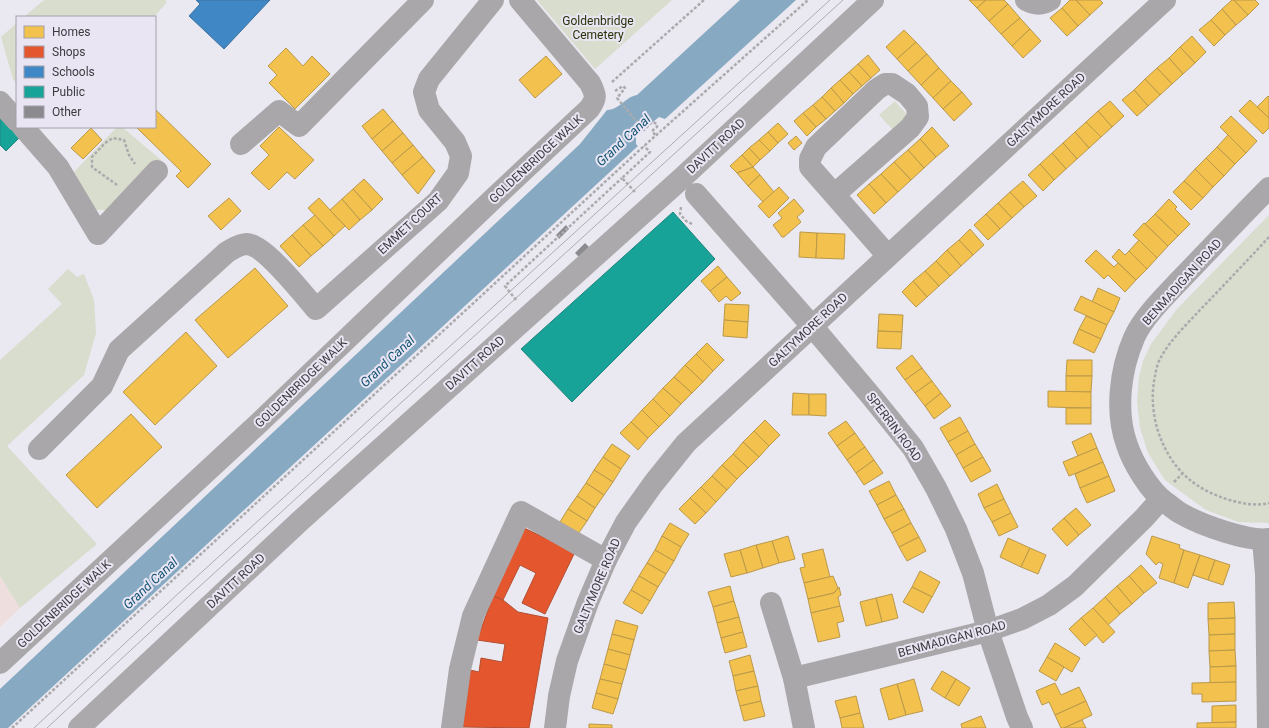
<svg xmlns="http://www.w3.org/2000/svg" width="1269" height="728" viewBox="0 0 1269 728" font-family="Roboto,sans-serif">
<rect width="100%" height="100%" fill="#eae8f0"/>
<polygon fill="#eedfde" points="0,576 20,608 0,627"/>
<g fill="#d8ddce">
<polygon points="44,0 165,0 167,2 154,17 24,17"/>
<polygon points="537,0 672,0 595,69"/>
<polygon points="17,23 17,84 13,79 1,37"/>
<polygon points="895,101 908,116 893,130 879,115"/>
<polygon points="117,127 122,127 161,160 110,210 95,210 74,172"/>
<polygon points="1269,215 1269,523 1238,522 1206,510 1165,480 1148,453 1140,428 1137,402 1139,377 1143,361 1151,344 1177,309"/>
<polygon points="68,269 77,277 84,274 94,300 96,333 84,375 7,446 97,544 20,608 0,576 0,360 62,304 48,289"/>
</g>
<path fill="#87aac2" d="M740 0H796L665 119 659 117 636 136V144L638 146 8 728H0V689L580 144 607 110C621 109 625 97 637 95Z"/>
<g fill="#f2c14e" stroke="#bb994a">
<polygon points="969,0 986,0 977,8"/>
<polygon points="986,0 1004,0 1008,4 989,21 977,8"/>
<polygon points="1070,0 1076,0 1090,15 1078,26 1062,8"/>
<polygon points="1076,0 1100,0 1103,3 1090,15"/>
<polygon points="1232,0 1234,0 1248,15 1236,25 1222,9"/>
<polygon points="1234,0 1255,0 1259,4 1248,15"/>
<polygon points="1008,4 1020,18 1001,34 989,21"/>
<polygon points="1062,8 1078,26 1067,36 1050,18"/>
<polygon points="1222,9 1236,25 1225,35 1211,20"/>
<polygon points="1020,18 1030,29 1012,46 1001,34"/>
<polygon points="1211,20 1225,35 1214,46 1199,30"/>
<polygon points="1030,29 1041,41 1023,58 1012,46"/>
<polygon points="904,30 916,42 897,59 886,47"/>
<polygon points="1192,36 1206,52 1195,63 1180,47"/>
<polygon points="916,42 927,54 908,71 897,59"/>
<polygon points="1180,47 1195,63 1183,74 1169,58"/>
<polygon points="286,48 303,66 312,56 330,74 295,109 269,83 277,75 268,66"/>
<polygon points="927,54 939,68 921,85 908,71"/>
<polygon points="868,55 880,70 871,78 858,64"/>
<polygon points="546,56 562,74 535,98 519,80"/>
<polygon points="1169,58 1183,74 1172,84 1157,68"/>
<polygon points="858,64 871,78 862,86 849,72"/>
<polygon points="939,68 951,81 933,98 921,85"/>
<polygon points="1157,68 1172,84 1160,95 1145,79"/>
<polygon points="849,72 862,86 853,94 840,80"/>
<polygon points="1145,79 1160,95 1148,106 1134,90"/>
<polygon points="840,80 853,94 844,103 831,88"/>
<polygon points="951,81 962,92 943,109 933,98"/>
<polygon points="831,88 844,103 835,111 822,97"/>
<polygon points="1134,90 1148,106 1137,116 1122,100"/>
<polygon points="962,92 972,104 954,121 943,109"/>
<polygon points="1268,96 1269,97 1269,118 1257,107"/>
<polygon points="822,97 835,111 826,119 813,105"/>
<polygon points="1250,100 1269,118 1269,128 1263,134 1239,111"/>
<polygon points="1110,101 1124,116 1112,127 1098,111"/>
<polygon points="813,105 826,119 816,127 803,113"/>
<polygon points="155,109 211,164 188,188 176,176 181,171 136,127 155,127"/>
<polygon points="383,109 393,121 372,139 362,126"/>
<polygon points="1098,111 1112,127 1101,137 1086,122"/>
<polygon points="803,113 816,127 807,136 794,121"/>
<polygon points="1231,116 1257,141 1246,153 1220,127"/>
<polygon points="393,121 403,133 382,151 372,139"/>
<polygon points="1086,122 1101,137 1089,148 1075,132"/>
<polygon points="778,123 788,134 778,143 768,132"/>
<polygon points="279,127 314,160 295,179 287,172 269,190 251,173 269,155 260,146"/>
<polygon points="932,127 949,146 936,157 920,139"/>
<polygon points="91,128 102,140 83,159 71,148"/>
<polygon points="768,132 778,143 770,151 759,140"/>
<polygon points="1075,132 1089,148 1077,159 1063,143"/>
<polygon points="403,133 413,145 392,163 382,151"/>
<polygon points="1228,135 1246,153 1235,164 1217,147"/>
<polygon points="796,136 802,143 794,150 788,143"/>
<polygon points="920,139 936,157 924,168 908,150"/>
<polygon points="759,140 770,151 760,160 749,148"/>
<polygon points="1063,143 1077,159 1066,169 1052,153"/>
<polygon points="413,145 423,157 402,175 392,163"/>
<polygon points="1217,147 1235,164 1224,176 1206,158"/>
<polygon points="749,148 760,160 753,167 742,155"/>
<polygon points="908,150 924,168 911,180 894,162"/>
<polygon points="1052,153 1066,169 1054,180 1040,164"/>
<polygon points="742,155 753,167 737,173 730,166"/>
<polygon points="423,157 435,171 418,194 402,175"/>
<polygon points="1206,158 1224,176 1213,187 1195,169"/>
<polygon points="894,162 911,180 898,192 881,174"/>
<polygon points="1040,164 1054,180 1043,191 1028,175"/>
<polygon points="753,167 760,175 748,186 737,173"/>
<polygon points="1195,169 1213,187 1203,198 1184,181"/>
<polygon points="881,174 898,192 886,203 869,184"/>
<polygon points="760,175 774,192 763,202 748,186"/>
<polygon points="364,179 383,199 372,210 353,189"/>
<polygon points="1023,181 1037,196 1024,207 1010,192"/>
<polygon points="1184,181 1203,198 1191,210 1173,192"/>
<polygon points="869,184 886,203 874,214 857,195"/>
<polygon points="779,187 789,198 769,218 758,206"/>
<polygon points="353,189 372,210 360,220 342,199"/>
<polygon points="1010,192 1024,207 1012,218 998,203"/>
<polygon points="229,198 241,211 221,230 208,216"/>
<polygon points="319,198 345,226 334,236 308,208"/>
<polygon points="342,199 360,220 349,230 330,210"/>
<polygon points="794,199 804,211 797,217 801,222 784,237 782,237 773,225 782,218 778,213"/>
<polygon points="1169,199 1177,207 1175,209 1190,224 1178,236 1155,214"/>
<polygon points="998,203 1012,218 1000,229 986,214"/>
<polygon points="986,214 1000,229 988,240 974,225"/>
<polygon points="1155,214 1178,236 1168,246 1145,224"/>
<polygon points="315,215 334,236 323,246 303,225"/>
<polygon points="1144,223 1168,246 1157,258 1133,235"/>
<polygon points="303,225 323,246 311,256 292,235"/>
<polygon points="970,229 984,245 973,255 959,240"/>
<polygon points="800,232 817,233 816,258 799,257"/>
<polygon points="817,233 845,234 844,259 816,258"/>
<polygon points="292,235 311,256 299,267 280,246"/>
<polygon points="959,240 973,255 961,266 947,250"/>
<polygon points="1139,240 1157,258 1147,269 1129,251"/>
<polygon points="1119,249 1125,255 1129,251 1147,269 1136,280 1112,257"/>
<polygon points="947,250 961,266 950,276 936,261"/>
<polygon points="1096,250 1114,267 1118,263 1136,280 1125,292 1108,275 1104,279 1085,261"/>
<polygon points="936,261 950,276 939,286 925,271"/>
<polygon points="718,266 727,277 710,291 701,281"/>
<polygon points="255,268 288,306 228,358 195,320"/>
<polygon points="925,271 939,286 927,297 913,281"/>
<polygon points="727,277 741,293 731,301 726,296 719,302 710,291"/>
<polygon points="913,281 927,297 916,307 902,292"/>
<polygon points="1098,288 1120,298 1114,312 1092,302"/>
<polygon points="1081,296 1114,312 1107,325 1074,310"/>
<polygon points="725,304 749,305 748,322 724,320"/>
<polygon points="879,314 903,315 902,332 878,331"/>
<polygon points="1086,316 1107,325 1101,339 1079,329"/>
<polygon points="724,320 748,322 747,338 723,336"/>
<polygon points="1079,329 1101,339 1094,353 1073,343"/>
<polygon points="878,331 902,332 901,349 877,348"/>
<polygon points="186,332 217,366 155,425 123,392"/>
<polygon points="707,343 724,360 713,371 696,354"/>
<polygon points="696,354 713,371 703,382 685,365"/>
<polygon points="912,355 922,368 905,380 896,368"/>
<polygon points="1067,360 1092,360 1092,376 1066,376"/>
<polygon points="685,365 703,382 692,393 674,377"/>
<polygon points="922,368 932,381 915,393 905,380"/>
<polygon points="1066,376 1092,376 1091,392 1066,392"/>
<polygon points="674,377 692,393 681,404 663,388"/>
<polygon points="932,381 941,393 925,406 915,393"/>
<polygon points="663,388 681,404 670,416 653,399"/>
<polygon points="1048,391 1091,392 1091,408 1048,407"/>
<polygon points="793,393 809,394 809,415 792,415"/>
<polygon points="941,393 951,406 934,419 925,406"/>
<polygon points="809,394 826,394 826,416 809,415"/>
<polygon points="653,399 670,416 659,427 642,410"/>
<rect x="1066" y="408" width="25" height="16"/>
<polygon points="642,410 659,427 648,438 631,422"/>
<polygon points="131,414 162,447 97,508 66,475"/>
<polygon points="960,417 968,431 948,442 940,428"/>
<polygon points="765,420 780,435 769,446 754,431"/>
<polygon points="846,421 855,433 837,446 828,433"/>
<polygon points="631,422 648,438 638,450 620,433"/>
<polygon points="754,431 769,446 759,457 743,442"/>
<polygon points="968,431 975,444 956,455 948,442"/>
<polygon points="855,433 865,447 847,460 837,446"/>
<polygon points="1091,433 1097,448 1078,456 1072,442"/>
<polygon points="743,442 759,457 748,468 733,454"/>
<polygon points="612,444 630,456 621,469 603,457"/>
<polygon points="975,444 983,457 963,468 956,455"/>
<polygon points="865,447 874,460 856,473 847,460"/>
<polygon points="1097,448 1103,462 1069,476 1063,462"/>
<polygon points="733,454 748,468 737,479 722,465"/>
<polygon points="603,457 621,469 613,482 594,470"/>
<polygon points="983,457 991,471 971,482 963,468"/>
<polygon points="874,460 883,473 864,485 856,473"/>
<polygon points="1103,462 1109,476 1080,488 1075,474"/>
<polygon points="722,465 737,479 727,490 712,476"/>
<polygon points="594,470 613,482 604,495 586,483"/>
<polygon points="712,476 727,490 716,502 701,487"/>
<polygon points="1109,476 1115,491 1087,503 1080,488"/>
<polygon points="889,481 896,495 877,505 869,491"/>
<polygon points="586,483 604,495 595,508 577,496"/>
<polygon points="997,484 1004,499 984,508 978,494"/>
<polygon points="701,487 716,502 706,513 690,498"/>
<polygon points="896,495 904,509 884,519 877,505"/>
<polygon points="577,496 595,508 587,521 568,509"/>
<polygon points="690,498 706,513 695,524 679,509"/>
<polygon points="1004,499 1011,513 992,522 984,508"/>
<polygon points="1076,508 1091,525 1079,535 1064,518"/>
<polygon points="568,509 587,521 578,534 560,522"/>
<polygon points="904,509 911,523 892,533 884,519"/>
<polygon points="1011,513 1018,527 999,536 992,522"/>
<polygon points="1064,518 1079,535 1067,546 1052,529"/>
<polygon points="670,523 689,534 681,547 662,536"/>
<polygon points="911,523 919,537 899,547 892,533"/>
<polygon points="662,536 681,547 674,561 655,550"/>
<polygon points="788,536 795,559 779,563 772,541"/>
<polygon points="1152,536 1180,545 1179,548 1184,550 1174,583 1159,578 1163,564 1159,562 1156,565 1146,554"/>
<polygon points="919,537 926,551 907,561 899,547"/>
<polygon points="1008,538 1030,548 1021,567 1000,557"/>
<polygon points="772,541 779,563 763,568 756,545"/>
<polygon points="756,545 763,568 747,573 740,550"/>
<polygon points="1030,548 1046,555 1038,574 1021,567"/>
<polygon points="823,549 830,577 804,583 800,568 805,567 802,554"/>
<polygon points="655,550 674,561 666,574 647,563"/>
<polygon points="740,550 747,573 731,577 724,554"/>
<polygon points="1184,550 1200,555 1188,588 1174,583"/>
<polygon points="1200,555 1215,560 1208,580 1193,575"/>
<polygon points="1215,560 1230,565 1223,585 1208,580"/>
<polygon points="647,563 666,574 658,587 639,576"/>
<polygon points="1141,565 1157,583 1144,593 1129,576"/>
<polygon points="920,571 940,582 932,597 912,587"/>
<polygon points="639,576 658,587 650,601 631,590"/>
<polygon points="833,576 838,588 834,593 808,599 804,583"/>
<polygon points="1129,576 1144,593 1132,604 1117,586"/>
<polygon points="730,586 734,601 713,607 708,592"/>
<polygon points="1117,586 1132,604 1120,614 1105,597"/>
<polygon points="839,587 841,595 838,597 840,606 811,613 808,599 834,593"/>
<polygon points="912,587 932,597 923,613 903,602"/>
<polygon points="631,590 650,601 642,614 623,603"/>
<polygon points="892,594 898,618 882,622 876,598"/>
<polygon points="1105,597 1120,614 1108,625 1093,608"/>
<polygon points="876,598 882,622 866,626 860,602"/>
<polygon points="734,601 739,617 717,623 713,607"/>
<polygon points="1234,602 1235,618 1208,619 1208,603"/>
<polygon points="840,606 844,621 837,623 840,637 818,642 811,613"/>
<polygon points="1093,608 1115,632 1103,643 1081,618"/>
<polygon points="739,617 743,632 721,638 717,623"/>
<polygon points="1081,618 1097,635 1085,646 1069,629"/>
<polygon points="1235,618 1235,634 1209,635 1208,619"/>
<polygon points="616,620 638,626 634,640 612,634"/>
<polygon points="743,632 747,647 725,653 721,638"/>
<polygon points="612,634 634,640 630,655 608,649"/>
<polygon points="1235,634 1235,650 1209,651 1209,635"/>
<polygon points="1055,643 1080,658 1072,672 1047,657"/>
<polygon points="608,649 630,655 626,670 604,664"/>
<polygon points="1235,650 1236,666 1210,667 1209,651"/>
<polygon points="750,655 754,671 733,676 729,661"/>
<polygon points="1047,657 1064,667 1056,681 1039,671"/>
<polygon points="604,664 626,670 622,684 600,679"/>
<polygon points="1236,666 1236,682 1210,683 1210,667"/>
<polygon points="754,671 758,686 736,691 733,676"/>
<polygon points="942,671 956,679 945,698 931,689"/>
<polygon points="600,679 622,684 618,699 596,693"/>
<polygon points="914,679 923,711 906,715 897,684"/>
<polygon points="956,679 970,688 959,706 945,698"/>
<polygon points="1236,682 1236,701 1202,702 1202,694 1192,694 1192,683"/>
<polygon points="1055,683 1061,695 1079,687 1086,701 1055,715 1049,702 1042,705 1036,691"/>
<polygon points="897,684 906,715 889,720 880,689"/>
<polygon points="758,686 761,701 740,706 736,691"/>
<polygon points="596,693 618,699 613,714 592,708"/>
<polygon points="856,696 860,713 840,718 835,701"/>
<polygon points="761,701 765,716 744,721 740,706"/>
<polygon points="1086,701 1092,715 1064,728 1061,728 1055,715"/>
<polygon points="1236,705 1236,722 1212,723 1212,706"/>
<polygon points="860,713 864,728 842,728 840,718"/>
<polygon points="981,716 986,728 962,728 961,724"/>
<polygon points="1082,720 1086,728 1064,728"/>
<polygon points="1236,722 1236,728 1197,728 1197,723"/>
<polygon points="589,724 612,725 612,728 589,728"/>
</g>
<g fill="#e4572e" stroke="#b24f33">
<polygon points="522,527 575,552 545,614 522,603 536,573 520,565 503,600 493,596"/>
<polygon points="493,596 503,600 518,612 548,618 529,728 463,727 470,670 479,672 481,658 502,662 505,644 477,640"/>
</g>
<polygon fill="#3f88c5" stroke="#3e719d" points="196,0 270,0 224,49 189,16 200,4"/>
<g fill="#17a398" stroke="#22847e">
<polygon points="0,112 22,135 6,151 0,145"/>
<polygon points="673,212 715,259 572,402 521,349"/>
</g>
<g fill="#8b8a8f">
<polygon points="566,225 569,229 559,239 556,235"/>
<polygon points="585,243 589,247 579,257 575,253"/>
</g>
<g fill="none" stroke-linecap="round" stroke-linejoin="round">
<g stroke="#abaaad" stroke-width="2.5" stroke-dasharray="3 2" stroke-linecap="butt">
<polyline points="612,82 704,0"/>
<polyline points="615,91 623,86 625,88 617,98 644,130 652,122 655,123 657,124 657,127 652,131 656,136"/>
<polyline points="117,185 92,167 92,157 105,143 113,138 124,140 129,155 135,164"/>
<polyline points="635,192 622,178 650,152 644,146"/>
<polyline points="681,207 680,214 686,221 692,224"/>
<path d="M1269 237C1246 262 1223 286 1200 310 1186 325 1170 340 1160 359 1157 364 1156 371 1155 376 1147 413 1161 456 1190 480 1208 495 1246 509 1269 503"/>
<polyline points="516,300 505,286 622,178"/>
<polyline points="1174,482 1182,474"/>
<polyline points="12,728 644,146 808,0"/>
</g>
<g stroke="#a9a7a9" stroke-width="22">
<path d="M1026 0C1035 5 1042 5 1050 0"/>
<polyline points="0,102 17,121"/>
<polyline points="23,127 58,167 98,234 157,171"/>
<polyline points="241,144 279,111 299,126 423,0"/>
<path d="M1269 188C1240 217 1212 247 1183 277 1168 293 1142 318 1134 338 1120 370 1115 412 1127 445 1133 463 1149 490 1165 502 1171 506 1176 511 1182 514 1201 525 1249 542 1269 539"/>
<polyline points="696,194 812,326 871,396 913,448 936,488 956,529 973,573 988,631 1017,717 1022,728"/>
<polyline points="835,194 910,128 918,117 917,106 907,94 892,84 885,84 877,89 816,147 810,159 810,167 888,256"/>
<path d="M39 449 102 386 119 350 227 252C233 249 239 244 247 244 265 245 303 294 316 309L438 201 458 173 461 156 455 142 429 110 424 92 429 79 493 0"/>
<polyline points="1263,540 1266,574 1268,728"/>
<polyline points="771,603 794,678 804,728"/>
<path d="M0 663 260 422 493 199 589 109C597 98 596 95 590 83L520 0"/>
<polyline points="794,678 988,631 1022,619 1049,605 1075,586 1144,518 1161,499"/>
<polyline points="452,728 460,669 473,616 521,512 606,560"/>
<polyline points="555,728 559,696 567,661 588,602 606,560 626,522 653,484 686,443 1165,0"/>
</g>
<polyline stroke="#aca9ac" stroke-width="22" points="79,728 300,521 682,178 873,0"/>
<g stroke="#aeacb0" stroke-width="1">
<polyline points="34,728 181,591 830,0"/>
<polyline points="47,728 188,597 843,0"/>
</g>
</g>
<g text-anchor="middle" stroke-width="4" stroke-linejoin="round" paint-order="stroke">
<g font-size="12" fill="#283209" stroke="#e9e5f3">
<text x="598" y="25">Goldenbridge<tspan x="598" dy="14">Cemetery</tspan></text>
</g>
<g font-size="12" fill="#3c3b40" stroke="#e9e5f3">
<text transform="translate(1046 110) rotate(-43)" y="4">GALTYMORE ROAD</text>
<text transform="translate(716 146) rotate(-43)" y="4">DAVITT ROAD</text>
<text transform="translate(536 159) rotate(-43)" y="4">GOLDENBRIDGE WALK</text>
<text transform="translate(410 224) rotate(-43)" y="4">EMMET COURT</text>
<text transform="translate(1182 282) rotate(-48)" y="4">BENMADIGAN ROAD</text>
<text transform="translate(808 330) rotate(-43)" y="4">GALTYMORE ROAD</text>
<text transform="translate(475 363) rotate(-42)" y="4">DAVITT ROAD</text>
<text transform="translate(301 383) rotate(-44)" y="4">GOLDENBRIDGE WALK</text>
<text transform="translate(894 427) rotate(53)" y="4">SPERRIN ROAD</text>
<text transform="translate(236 581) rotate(-43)" y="4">DAVITT ROAD</text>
<text transform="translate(597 586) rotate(-67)" y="4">GALTYMORE ROAD</text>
<text transform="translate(64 604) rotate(-43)" y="4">GOLDENBRIDGE WALK</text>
<text transform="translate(952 639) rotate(-15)" y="4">BENMADIGAN ROAD</text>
</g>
<g font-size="13" font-style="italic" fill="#125474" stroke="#e9e5f3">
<text transform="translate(623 140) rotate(-43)" y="5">Grand Canal</text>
<text transform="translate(387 361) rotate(-43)" y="5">Grand Canal</text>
<text transform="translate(150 583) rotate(-43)" y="5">Grand Canal</text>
</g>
</g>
<rect x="16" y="16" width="140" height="112" fill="#e9e5f3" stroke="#a4a1ab"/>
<rect x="24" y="26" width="20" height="12" fill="#f2c14e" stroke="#a4a1ab"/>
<text x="52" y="36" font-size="12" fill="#3c3b40">Homes</text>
<rect x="24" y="46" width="20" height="12" fill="#e4572e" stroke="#a4a1ab"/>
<text x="52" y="56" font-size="12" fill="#3c3b40">Shops</text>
<rect x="24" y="66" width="20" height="12" fill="#3f88c5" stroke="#a4a1ab"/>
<text x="52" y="76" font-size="12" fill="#3c3b40">Schools</text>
<rect x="24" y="86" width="20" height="12" fill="#17a398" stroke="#a4a1ab"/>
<text x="52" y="96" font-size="12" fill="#3c3b40">Public</text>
<rect x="24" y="106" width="20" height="12" fill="#8b8a8f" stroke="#a4a1ab"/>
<text x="52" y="116" font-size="12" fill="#3c3b40">Other</text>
</svg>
